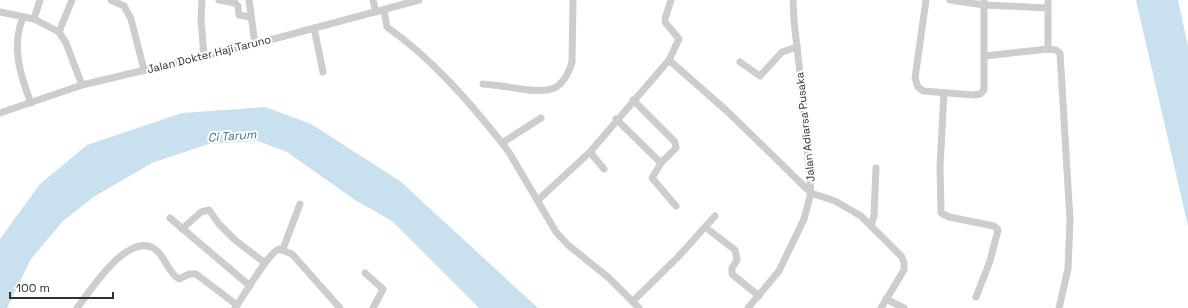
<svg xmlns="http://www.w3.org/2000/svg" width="1188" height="308" viewBox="0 0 1188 308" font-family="'Space Grotesk',sans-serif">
<rect width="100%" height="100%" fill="#fff"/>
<g fill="#c9e0ee">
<polygon points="1136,0 1178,0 1188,46 1188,226"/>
<polygon points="265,107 311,124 400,181 538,308 479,308 392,221 355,200 287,152 258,141 209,144 152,163 95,196 63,221 31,259 7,308 0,308 0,239 40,184 87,145 182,113"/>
</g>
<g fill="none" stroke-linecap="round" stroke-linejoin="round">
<g stroke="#cdcdcd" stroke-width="7">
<polyline points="72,0 59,32 66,43 82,85"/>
<polyline points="111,0 124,6 131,19 144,70"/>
<polyline points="202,0 201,19 204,57"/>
<polyline points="219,0 235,3 238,6 239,15 251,17"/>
<polyline points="249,0 255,44"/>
<polyline points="373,0 376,12"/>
<polyline points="926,0 915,78 918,87 923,91 974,95 980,94 984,90 984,0"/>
<polyline points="950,0 984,5 1048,8"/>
<path d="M384 10 387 27C431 58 468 100 502 143L510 154 556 232 568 245 609 278 639 308"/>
<polyline points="0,12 34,19 59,32"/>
<path d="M23 17C11 46 20 75 31 103"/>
<polyline points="34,19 40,0"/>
<polyline points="314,28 323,72"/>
<polyline points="1048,49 1048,0"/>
<polyline points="985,56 1048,49 1056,50 1060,53 1070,220 1068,269 1059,308"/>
<polyline points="669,60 728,112 811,193 835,201 861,216 902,257 904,263 904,270 881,308"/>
<polyline points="740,62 760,76 782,52 797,47"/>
<path d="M483 84C496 85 508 87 521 89 549 93 563 92 572 62L573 0"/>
<polyline points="944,93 940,166 941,213 949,217 994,226 998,230 990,261 976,297"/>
<polyline points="633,100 675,142 676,148 661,163 652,178 676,206"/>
<polyline points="0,113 82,85 255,44 419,0"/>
<polyline points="616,119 661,163"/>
<polyline points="502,143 541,118"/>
<polyline points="590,152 604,169"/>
<polyline points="538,200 590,152 669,60 679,39 665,22 665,19 671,0"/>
<polyline points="170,218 250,286"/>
<polyline points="871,226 874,216 876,168"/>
<polyline points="705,227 735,250 737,260 732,268 732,274 759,296"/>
<polyline points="182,229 201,212 209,210 219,224 235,240 265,263"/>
<polyline points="283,249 300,204"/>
<polyline points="365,273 383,289 373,308"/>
<polyline points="886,299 904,308"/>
<polyline points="633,301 677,258 715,216"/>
<path d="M77 308C91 290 129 229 156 250 166 258 168 273 179 279L189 274H196L237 305"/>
<path d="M235 308C243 297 269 252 279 249L292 254 340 308"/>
<polyline points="748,308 779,271 804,219 811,193 803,99 794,21 793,0"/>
</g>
</g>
<g text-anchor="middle" stroke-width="4" stroke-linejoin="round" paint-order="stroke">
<g font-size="11" fill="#303030" stroke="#fff">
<text transform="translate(209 54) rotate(-14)" y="4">Jalan Dokter Haji Taruno</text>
<text transform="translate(805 127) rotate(-96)" y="4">Jalan Adiarsa Pusaka</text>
</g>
<g font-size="12" font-style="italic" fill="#397498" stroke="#fff">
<text transform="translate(232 136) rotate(-4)" y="4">Ci Tarum</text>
</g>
</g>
<path d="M10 292v6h103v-6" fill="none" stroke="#303030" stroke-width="2"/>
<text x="16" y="292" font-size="12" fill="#303030" stroke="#ffffff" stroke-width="3" paint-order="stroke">100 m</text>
</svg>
